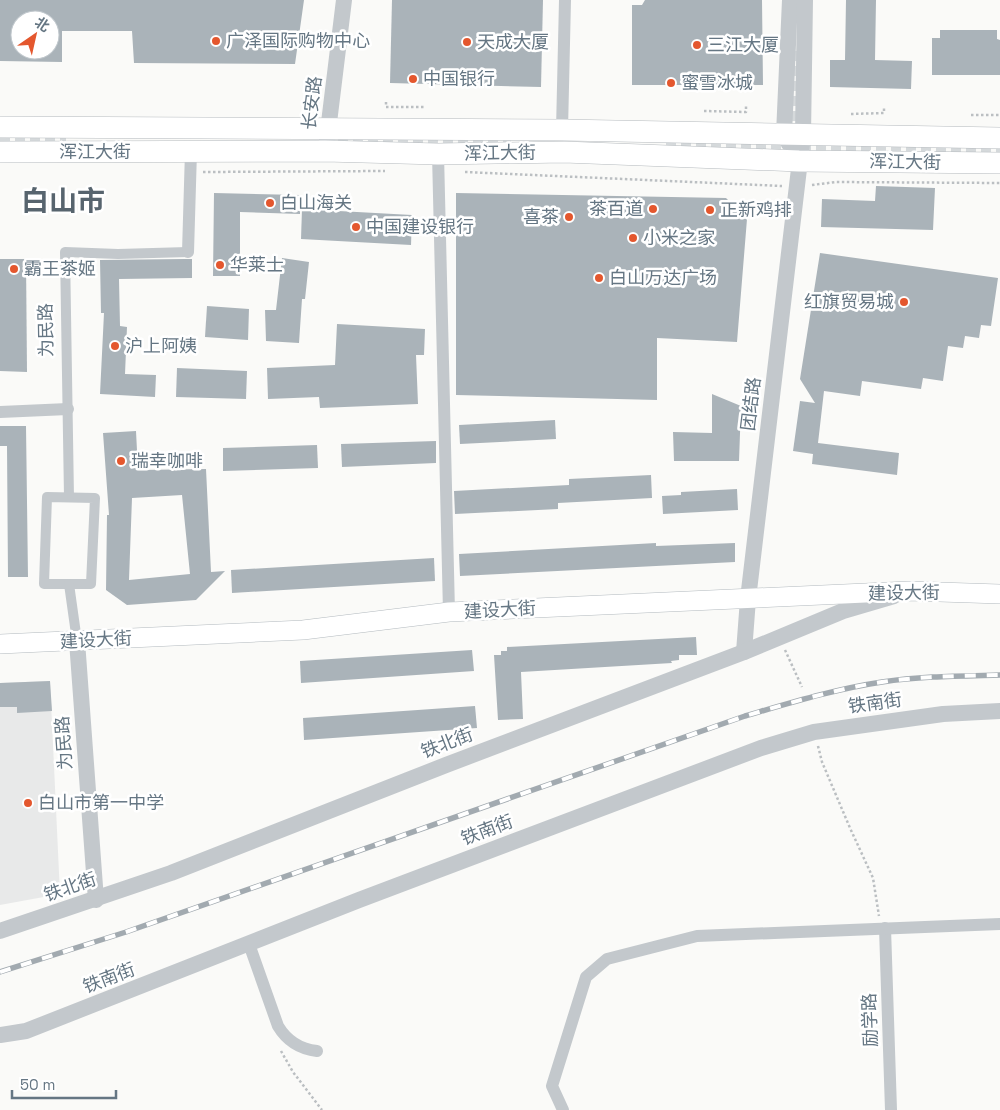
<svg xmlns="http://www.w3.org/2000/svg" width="1000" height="1110" viewBox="0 0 1000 1110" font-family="'Space Grotesk','Noto Sans SC',sans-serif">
<rect width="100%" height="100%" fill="#fafaf8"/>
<polygon fill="#e8e9e9" points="50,681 60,894 0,905 0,683"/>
<g fill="#aab3b9" fill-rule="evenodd">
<path d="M0 0H304L295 64 134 63 132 31H62V62L0 61ZM20 20H50V50H20Z"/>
<polygon points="392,0 543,0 541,87 390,83"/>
<polygon points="645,0 762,0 763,85 632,85 632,5 642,5"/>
<polygon points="846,0 876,0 875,60 912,61 911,89 830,87 830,60 845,60"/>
<polygon points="940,30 997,30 997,39 1000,40 1000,75 932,75 932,38 940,38"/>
<polygon points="876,186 935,188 933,230 821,227 822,199 875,201"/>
<polygon points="214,193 300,195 300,214 240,212 240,276 213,276"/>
<polygon points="456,193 726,198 747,219 737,342 657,338 657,400 456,395"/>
<polygon points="302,209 412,215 411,245 301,239"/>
<polygon points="820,253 998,278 991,326 981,325 979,338 965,336 963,348 948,346 943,381 923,378 921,389 862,381 860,396 824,391 818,443 899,453 897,475 812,464 813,454 793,451 800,401 815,403 800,379"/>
<polygon points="282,258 309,262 305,299 302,299 299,343 266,341 265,310 276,310"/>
<polygon points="0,259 26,259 27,372 0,371"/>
<polygon points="184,259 192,259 192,278 119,279 120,326 127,327 125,374 156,375 155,397 100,394 104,313 101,313 100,260"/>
<polygon points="207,306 249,309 248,340 205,337"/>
<polygon points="337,324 425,329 424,355 416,355 418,404 320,408 319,397 268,399 267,368 335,365"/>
<polygon points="177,368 247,371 246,399 176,397"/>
<polygon points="712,394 741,406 739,461 674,461 673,432 712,433"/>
<polygon points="555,420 556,439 460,444 459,425"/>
<polygon points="0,426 26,426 28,577 8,577 7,446 0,446"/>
<path d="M136 431 138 470 206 469 211 572 225 571 196 600 127 605 106 590 107 515H109L103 433ZM182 495 190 574 129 580 132 498Z"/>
<polygon points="436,441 436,463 342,467 341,444"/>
<polygon points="317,445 318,468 223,471 223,448"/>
<polygon points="651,475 652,498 558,503 558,509 455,514 454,491 569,485 569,479"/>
<polygon points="737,489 738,510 663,514 662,496 681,495 681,492"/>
<polygon points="656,543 656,546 735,543 735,562 460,576 459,554"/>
<polygon points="434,558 435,581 232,593 231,570"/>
<polygon points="696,637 697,655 679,655 679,660 671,661 672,663 521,672 523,719 498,720 494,655 501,655 501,651 507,651 507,647"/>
<polygon points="472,650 474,671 301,683 300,661"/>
<polygon points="50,681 52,711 17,713 17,707 0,707 0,683"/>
<polygon points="475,706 477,728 304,740 303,718"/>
</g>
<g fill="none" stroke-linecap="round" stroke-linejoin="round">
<g stroke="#d5d9db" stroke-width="10" stroke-dasharray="10 5" stroke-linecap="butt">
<polyline points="794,136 795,51"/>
<polyline points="0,138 66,138"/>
<polyline points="323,139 511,143"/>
<polyline points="666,146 1000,149"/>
</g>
<g stroke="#b3babf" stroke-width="20">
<polyline id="secondary" points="0,644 303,630 449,612 909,591 1000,594"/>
</g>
<g stroke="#b5babe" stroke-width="22">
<g id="primary">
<polyline points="0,127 562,130 1000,138"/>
<polyline points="0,152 325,151 438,154 564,152 799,161 1000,163"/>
</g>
</g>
<g stroke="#bbbfc2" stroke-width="2.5" stroke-dasharray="2.5 2.5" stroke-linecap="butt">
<polyline points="386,102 386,107 424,107"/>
<polyline points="704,111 746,112 746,105"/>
<polyline points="851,114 884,113 884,107"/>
<polyline points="971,115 1000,115"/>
<polyline points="203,172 385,171"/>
<polyline points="465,172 782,186"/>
<polyline points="812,185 836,182 1000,183"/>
<polyline points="785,650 802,687"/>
<polyline points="818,746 822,762 850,828 873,878 879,916"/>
<polyline points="281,1051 293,1072 322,1110"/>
</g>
<g stroke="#c3c8cc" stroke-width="10">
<polygon points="47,497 95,498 91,584 44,584"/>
<polyline points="69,497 65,252 118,254 188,252"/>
<polyline points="69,584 77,641"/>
</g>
<g stroke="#c3c8cc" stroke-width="12">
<polyline points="562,130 565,0"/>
<polyline points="438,154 449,612"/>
<polyline points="188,252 191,151"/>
<polyline points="0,412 68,409"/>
<polyline points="885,928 891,1110"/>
<path d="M249 944 278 1026C287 1041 299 1049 317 1051"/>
<polyline points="563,1110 552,1086 586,977 607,959 697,936 1000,924"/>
</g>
<g stroke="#c3c8cc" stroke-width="16">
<polyline points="327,139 344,0"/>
<polyline points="789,144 784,134 790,0"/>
<polyline points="77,641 96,900"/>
<polyline points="744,652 748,599 803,135 805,0"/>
<polyline points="0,931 171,873 446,765 744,652 843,611 894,596"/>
<polyline points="0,1035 26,1031 359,900 761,748 814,732 943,714 1000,711"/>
</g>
<use href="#secondary" stroke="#fff" stroke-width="19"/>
<use href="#primary" stroke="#fff" stroke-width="21"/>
<g stroke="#a2aab0" stroke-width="5.5">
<path id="rail" d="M0 972 126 932 745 716C790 703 835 689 882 682 921 676 961 676 1000 675"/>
</g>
<use href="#rail" stroke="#fff" stroke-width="4" stroke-dasharray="11" stroke-linecap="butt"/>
</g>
<g fill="#e4572e" stroke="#fff" stroke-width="2">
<circle cx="216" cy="41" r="5"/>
<circle cx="467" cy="42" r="5"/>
<circle cx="697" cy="45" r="5"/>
<circle cx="413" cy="79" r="5"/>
<circle cx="671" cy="83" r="5"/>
<circle cx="270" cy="203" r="5"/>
<circle cx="653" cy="209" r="5"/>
<circle cx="710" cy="210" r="5"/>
<circle cx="569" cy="217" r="5"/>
<circle cx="356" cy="227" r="5"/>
<circle cx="633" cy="238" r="5"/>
<circle cx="220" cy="265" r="5"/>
<circle cx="14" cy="269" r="5"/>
<circle cx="599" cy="278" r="5"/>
<circle cx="904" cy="302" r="5"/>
<circle cx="115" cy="346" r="5"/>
<circle cx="121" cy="461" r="5"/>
<circle cx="28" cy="803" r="5"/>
</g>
<g text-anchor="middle" stroke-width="5" stroke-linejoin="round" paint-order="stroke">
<g font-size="18" fill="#657683" stroke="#fff" text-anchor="start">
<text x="226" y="47">广泽国际购物中心</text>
<text x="477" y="48">天成大厦</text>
<text x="707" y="51">三江大厦</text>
<text x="423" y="85">中国银行</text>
<text x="681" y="89">蜜雪冰城</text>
<text x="280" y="209">白山海关</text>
<text x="643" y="215" text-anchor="end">茶百道</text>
<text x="720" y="216">正新鸡排</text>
<text x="559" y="223" text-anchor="end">喜茶</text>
<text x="366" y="233">中国建设银行</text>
<text x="643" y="244">小米之家</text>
<text x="230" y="271">华莱士</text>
<text x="24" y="275">霸王茶姬</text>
<text x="609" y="284">白山万达广场</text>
<text x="894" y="308" text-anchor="end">红旗贸易城</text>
<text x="125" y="352">沪上阿姨</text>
<text x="131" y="467">瑞幸咖啡</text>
<text x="38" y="809">白山市第一中学</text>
</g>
<g font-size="18" fill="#657683" stroke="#fff">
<text transform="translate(312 103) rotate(-83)" y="6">长安路</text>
<text x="95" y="158">浑江大街</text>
<text transform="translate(500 153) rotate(-1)" y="6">浑江大街</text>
<text transform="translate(905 162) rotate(1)" y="6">浑江大街</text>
<text transform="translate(46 330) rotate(-91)" y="6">为民路</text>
<text transform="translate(751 404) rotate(-83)" y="6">团结路</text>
<text transform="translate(904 593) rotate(-1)" y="6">建设大街</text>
<text transform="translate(500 610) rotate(-3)" y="6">建设大街</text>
<text transform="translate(96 640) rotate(-3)" y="6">建设大街</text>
<text transform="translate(875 703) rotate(-8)" y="6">铁南街</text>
<text transform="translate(64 743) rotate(-94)" y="6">为民路</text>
<text transform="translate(447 743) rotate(-21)" y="6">铁北街</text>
<text transform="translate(487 830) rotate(-21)" y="6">铁南街</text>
<text transform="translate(70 887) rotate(-19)" y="6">铁北街</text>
<text transform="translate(109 978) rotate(-21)" y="6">铁南街</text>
<text transform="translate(870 1020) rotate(-92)" y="6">励学路</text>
</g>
<g font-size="28" font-weight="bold" fill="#57646e" stroke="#fff">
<text x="63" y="211">白山市</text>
</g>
</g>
<g transform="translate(35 35) rotate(34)"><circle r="24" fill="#ffffff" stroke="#c1c8cd"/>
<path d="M0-4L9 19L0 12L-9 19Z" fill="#e4572e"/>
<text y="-8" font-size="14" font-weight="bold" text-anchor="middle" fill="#657683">北</text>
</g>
<path d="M12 1090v8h104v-8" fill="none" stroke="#657683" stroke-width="2.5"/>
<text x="20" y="1090" font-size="15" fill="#657683" stroke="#ffffff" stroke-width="4" paint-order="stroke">50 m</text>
</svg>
